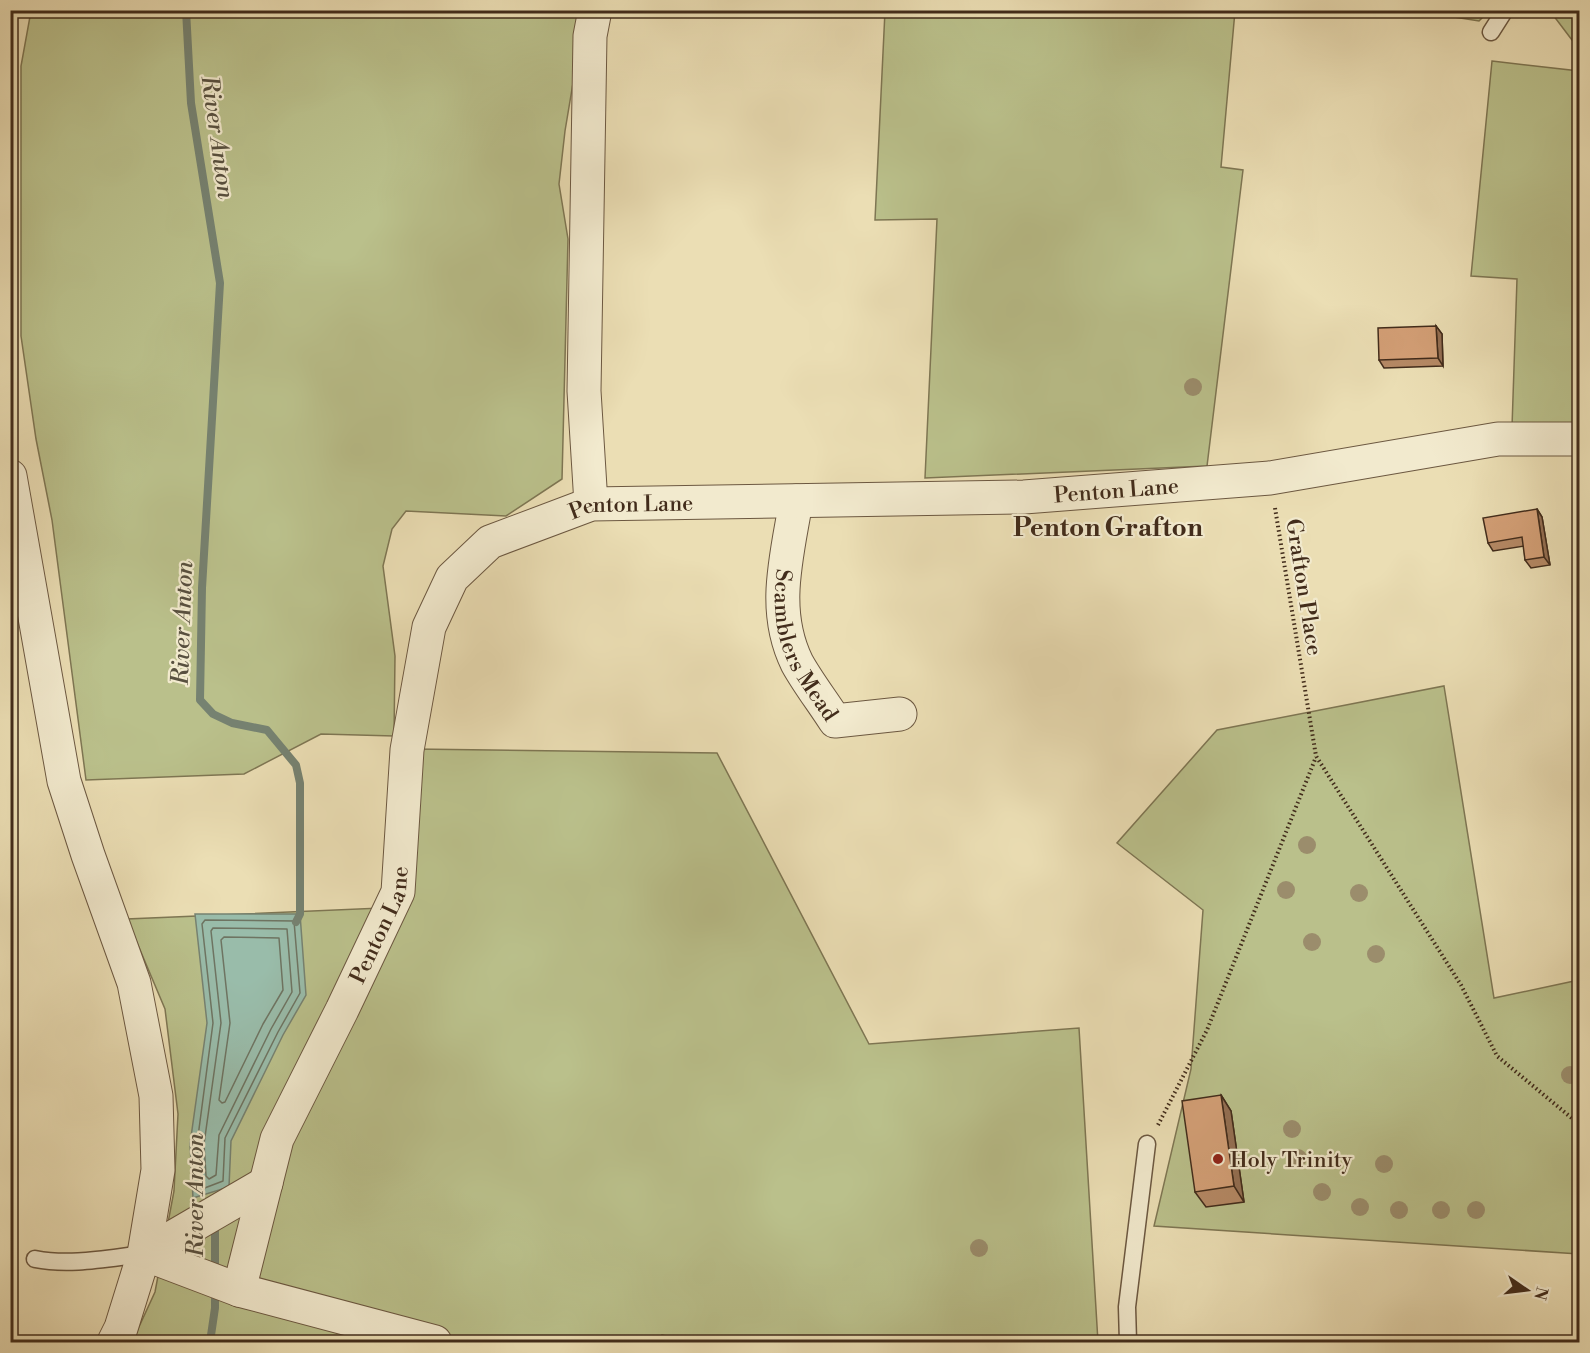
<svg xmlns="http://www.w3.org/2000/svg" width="1590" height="1353" viewBox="0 0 1590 1353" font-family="'Libre Bodoni',serif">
<rect width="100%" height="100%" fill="#ebdeb4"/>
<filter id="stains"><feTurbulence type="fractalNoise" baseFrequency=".00333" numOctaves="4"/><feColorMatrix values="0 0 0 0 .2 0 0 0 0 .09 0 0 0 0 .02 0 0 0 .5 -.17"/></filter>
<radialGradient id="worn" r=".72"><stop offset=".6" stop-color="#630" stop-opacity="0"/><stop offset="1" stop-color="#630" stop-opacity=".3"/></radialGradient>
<g fill="#bac08b" stroke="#7e7653" stroke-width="1.5">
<polygon points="31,11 585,11 565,131 559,184 568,239 562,479 506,516 406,511 392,529 383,566 395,656 394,736 321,734 244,774 86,780 52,520 36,439 21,336 21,66"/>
<polygon points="885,11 1235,11 1221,167 1243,170 1207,466 925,478 937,219 875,220"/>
<polygon points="1416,11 1489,11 1479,21"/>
<polygon points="1550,11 1579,11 1579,41 1572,40"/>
<polygon points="1492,61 1579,71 1579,425 1512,427 1517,279 1471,276"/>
<polygon points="1444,686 1494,998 1579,980 1579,1254 1154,1226 1191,1069 1203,910 1117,843 1217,730"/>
<polygon points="414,749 717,753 869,1044 1079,1028 1098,1342 690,1342 662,1335 660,1342 457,1342 245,1286 281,1143 406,898"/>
<polygon points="381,908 226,1298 384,1342 132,1342 155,1292 174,1191 178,1114 165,1009 127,919"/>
</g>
<polygon fill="#99bcaa" stroke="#768271" stroke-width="1.5" points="195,914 300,914 306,995 283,1035 231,1141 229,1187 193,1198 190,1144 207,1023"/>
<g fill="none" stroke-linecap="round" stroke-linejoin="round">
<g stroke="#6e7462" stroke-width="1.5">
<polygon points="205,920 294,921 300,993 278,1032 225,1138 223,1181 202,1189 199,1186 197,1144 213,1023 202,924"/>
<polygon points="213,928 287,929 292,992 271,1029 219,1135 216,1175 209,1179 206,1176 204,1144 221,1023 211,931"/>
<polygon points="224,937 279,938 283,990 263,1024 225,1102 222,1103 219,1100 230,1023 221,940"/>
</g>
<g stroke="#768271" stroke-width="8">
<polyline points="186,10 191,103 220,283 202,588 200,700 213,714 232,723 267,730 296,765 300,783 300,914 296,922"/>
<polyline points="215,1273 215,1220"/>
<polyline points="210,1342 215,1308 215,1289"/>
</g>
<g stroke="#6c5841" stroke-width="19">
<g id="service">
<polyline points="1491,32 1505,10"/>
<path d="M35 1259C71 1266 108 1258 144 1254"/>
<polyline points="1128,1342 1127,1307 1147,1144"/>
</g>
</g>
<g stroke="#6c5841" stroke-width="35">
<g id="minor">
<path id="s1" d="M796 501C787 556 771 610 797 663 808 683 823 702 835 721L900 714"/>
<polyline points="591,504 584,391 590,36 595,10"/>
<polyline points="144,1254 239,1290 435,1342"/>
<polyline points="144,1254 266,1183"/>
<path id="s2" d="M239 1290 277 1139 342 1010 398 892 407 750 429 627 452 578 490 542 591 504 1024 497 1270 478 1498 439H1580"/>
</g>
</g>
<g stroke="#6c5841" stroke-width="35">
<polyline id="tertiary" points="10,476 64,781 88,855 134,983 156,1096 158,1170 144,1254 121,1328 114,1342"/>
</g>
<g stroke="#422c1b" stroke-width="4" stroke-dasharray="1.5 3" stroke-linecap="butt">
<polyline points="1275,508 1316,756 1461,985 1497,1056 1580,1125"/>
<polyline points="1158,1125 1207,1030 1316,757"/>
</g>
<use href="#service" stroke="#f2eace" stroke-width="16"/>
<use href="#minor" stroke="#f2eace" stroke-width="33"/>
<use href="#tertiary" stroke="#f2eace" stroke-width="33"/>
</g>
<g fill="#9b8d6c">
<circle cx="1193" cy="387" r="9"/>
<circle cx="1307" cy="845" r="9"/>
<circle cx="1286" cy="890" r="9"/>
<circle cx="1359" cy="893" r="9"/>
<circle cx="1312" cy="942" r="9"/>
<circle cx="1376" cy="954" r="9"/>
<circle cx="1570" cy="1075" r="9"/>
<circle cx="1292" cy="1129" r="9"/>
<circle cx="1298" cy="1158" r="9"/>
<circle cx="1384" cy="1164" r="9"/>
<circle cx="1322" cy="1192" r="9"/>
<circle cx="1360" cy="1207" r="9"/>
<circle cx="1399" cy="1210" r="9"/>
<circle cx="1441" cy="1210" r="9"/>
<circle cx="1476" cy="1210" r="9"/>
<circle cx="979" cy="1248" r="9"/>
</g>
<g fill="#b58965" stroke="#422c1b" stroke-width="1.5">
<polygon points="1436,326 1442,334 1443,366 1384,368 1379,360"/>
<polygon points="1537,509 1542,517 1550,565 1531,568 1525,560 1524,546 1493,551 1488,543"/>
<polygon points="1221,1095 1231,1111 1244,1202 1206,1207 1195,1192"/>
</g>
<g fill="#946f53" stroke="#422c1b" stroke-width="1.5">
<polygon points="1436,326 1442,334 1443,366 1438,358"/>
<polygon points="1537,509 1542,517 1550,565 1544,557"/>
<polygon points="1221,1095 1231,1111 1244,1202 1234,1186"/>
</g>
<g fill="#d39f76" stroke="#422c1b" stroke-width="1.5">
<polygon points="1436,326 1438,358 1379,360 1378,328"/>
<polygon points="1537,509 1544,557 1525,560 1522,537 1488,543 1483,518"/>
<polygon points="1221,1095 1234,1186 1195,1192 1182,1101"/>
</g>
<circle fill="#8f2418" stroke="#f2eace" stroke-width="2" cx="1218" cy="1159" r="6"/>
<g text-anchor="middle" stroke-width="4.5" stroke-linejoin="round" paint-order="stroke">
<g font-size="22" fill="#422c1b" stroke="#f2eace">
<text dy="8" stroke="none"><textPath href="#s2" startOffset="1438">Penton Lane</textPath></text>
<text dy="8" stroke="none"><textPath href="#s2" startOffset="952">Penton Lane</textPath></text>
<text transform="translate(1305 587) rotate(81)" y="8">Grafton Place</text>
<text dy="8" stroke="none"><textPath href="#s1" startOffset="150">Scamblers Mead</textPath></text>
<text dy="8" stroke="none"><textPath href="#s2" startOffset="394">Penton Lane</textPath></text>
</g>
<g font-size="22" fill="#422c1b" stroke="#f2eace" text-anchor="start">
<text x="1230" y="1167">Holy Trinity</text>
</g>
<g font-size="24" font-style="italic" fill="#58503f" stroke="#f2eace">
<text transform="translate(218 137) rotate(82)" y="8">River Anton</text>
<text transform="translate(182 623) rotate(-88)" y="8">River Anton</text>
<text transform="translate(195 1195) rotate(-90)" y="8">River Anton</text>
</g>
<g font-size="26" font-weight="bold" fill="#422c1b" stroke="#f2eace">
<text x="1108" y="536">Penton Grafton</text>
</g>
</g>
<rect width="1590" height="1353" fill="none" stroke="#ebdeb4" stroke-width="36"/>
<rect x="12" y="12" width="1566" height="1329" fill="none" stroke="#422c1b" stroke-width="3"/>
<rect x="18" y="18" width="1554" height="1317" fill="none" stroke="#422c1b" stroke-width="1.5"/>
<g transform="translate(1527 1290) rotate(104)" stroke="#f2eace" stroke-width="4.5" paint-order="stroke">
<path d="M0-4.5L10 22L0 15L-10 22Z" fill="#422c1b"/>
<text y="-9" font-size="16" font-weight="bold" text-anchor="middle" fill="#422c1b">N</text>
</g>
<rect width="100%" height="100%" filter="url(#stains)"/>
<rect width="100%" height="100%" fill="url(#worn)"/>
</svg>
